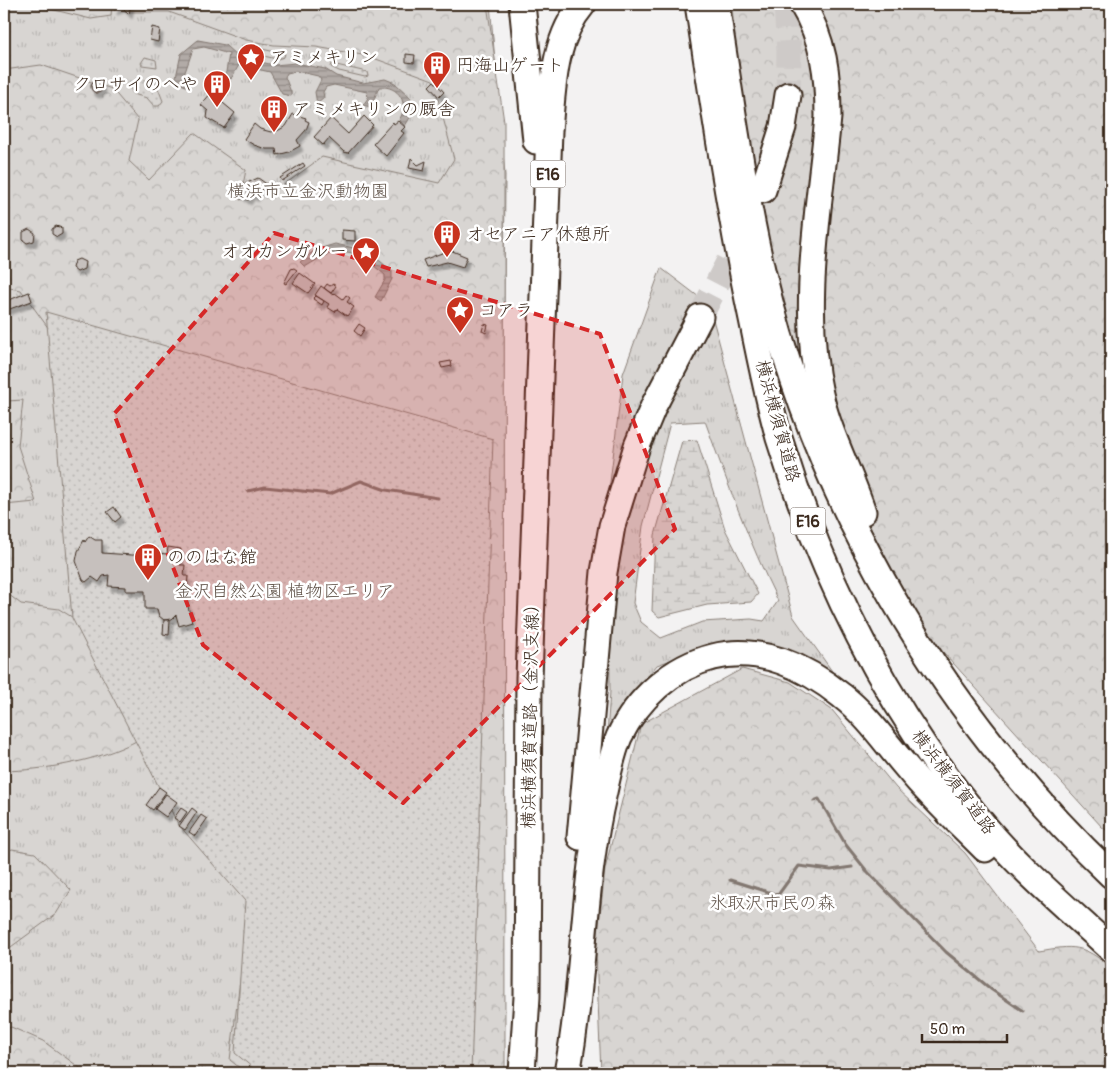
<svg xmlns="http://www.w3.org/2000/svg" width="1115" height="1077" viewBox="0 0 1115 1077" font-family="Pangolin,'Klee One',sans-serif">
<defs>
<pattern id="grass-tufts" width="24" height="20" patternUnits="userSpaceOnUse" patternTransform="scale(1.25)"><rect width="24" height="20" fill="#d8d5d2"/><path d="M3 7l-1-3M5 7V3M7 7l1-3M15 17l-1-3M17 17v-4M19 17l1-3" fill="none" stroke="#bab7b4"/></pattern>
<pattern id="forest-crowns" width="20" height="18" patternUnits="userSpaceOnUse" patternTransform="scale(1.25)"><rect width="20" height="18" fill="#d8d5d2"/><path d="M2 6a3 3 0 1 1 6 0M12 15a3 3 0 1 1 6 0" fill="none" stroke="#bab7b4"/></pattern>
<pattern id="wetland-marsh" width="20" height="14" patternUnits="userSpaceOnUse" patternTransform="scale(1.25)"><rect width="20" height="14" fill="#d8d5d2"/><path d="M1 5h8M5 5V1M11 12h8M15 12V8" fill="none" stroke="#bab7b4"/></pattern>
<pattern id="garden-dots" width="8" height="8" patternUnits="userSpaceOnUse" patternTransform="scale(1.25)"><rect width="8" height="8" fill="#d8d5d2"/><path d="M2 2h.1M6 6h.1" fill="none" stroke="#bab7b4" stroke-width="1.8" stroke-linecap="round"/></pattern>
<pattern id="water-rules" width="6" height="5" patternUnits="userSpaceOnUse" patternTransform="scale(1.25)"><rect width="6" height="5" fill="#b2aba7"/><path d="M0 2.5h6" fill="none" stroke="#928b87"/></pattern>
<filter id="shadow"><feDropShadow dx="3" dy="5" stdDeviation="1" flood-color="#0004"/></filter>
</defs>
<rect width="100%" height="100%" fill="#f3f2f2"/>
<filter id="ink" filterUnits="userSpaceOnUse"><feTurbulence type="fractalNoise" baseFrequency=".02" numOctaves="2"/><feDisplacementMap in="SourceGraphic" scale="10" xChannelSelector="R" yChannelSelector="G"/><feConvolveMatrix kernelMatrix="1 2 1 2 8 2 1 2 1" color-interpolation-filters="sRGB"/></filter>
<g filter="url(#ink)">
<g fill="url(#grass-tufts)" stroke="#8a8078" fill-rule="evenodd">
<polygon points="4,4 490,4 505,175 499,1010 491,1073 4,1073"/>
<polygon points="661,268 699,297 657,379 615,490 609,491 623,374"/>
<path d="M711 312 793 616 834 674 688 654 657 665 624 706 607 735 610 691 609 563 649 430ZM705 421C727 482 749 542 778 601L764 621 751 619 702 622 661 638 641 622 633 603 643 526 670 423Z"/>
</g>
<g fill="url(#forest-crowns)" stroke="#8a8078">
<polygon points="30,4 112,4 111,16 91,19"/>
<polygon points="127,4 487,4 504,122 505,1073 246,1073 230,1060 251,892 54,336 21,290 4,287 4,70 41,65 112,89 138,120 129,161 149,180 194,133 246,170 240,200 281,187 322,157 439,183 454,159 433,80 368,56 316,47 274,45 246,40 169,12 126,12"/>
<polygon points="732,4 1111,4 1111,833 1102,827 914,620 816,418 776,284 753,172 737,77"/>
<polygon points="23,400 18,446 36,502 4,505 4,404 7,401"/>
<path d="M4 591 21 604 59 609 109 640 158 727C148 733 138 741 128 745 91 762 44 770 4 771Z"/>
<path d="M742 669 790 682 832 710 896 788 965 853 1039 951C1074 945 1083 944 1111 968V1073H601L596 952 605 869 641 724Z"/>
<polygon points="12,849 35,853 71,890 56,914 4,952 4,853"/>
<polygon points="11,1027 43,1041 87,1073 4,1073 4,1030"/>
</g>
<polygon fill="url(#wetland-marsh)" stroke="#8a8078" points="697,440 725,529 758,594 751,602 707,605 659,617 652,611 655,535 682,441"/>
<g fill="url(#garden-dots)" stroke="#8a8078">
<polygon points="243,45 285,54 284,57 277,59 241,51 240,48"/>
<polygon points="145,57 156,60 157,67 142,65 141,63"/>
<polygon points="332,64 367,72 368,76 365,77 339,71 331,67"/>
<polygon points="137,78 156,83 163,101 159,106 154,106 147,98 133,94 130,87"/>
<polygon points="46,312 493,439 471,1073 259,1073 235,1053 245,901 178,824 72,618"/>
</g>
<g fill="url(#water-rules)" stroke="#827770">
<path d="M198 40 225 45 238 57 274 65 296 63 325 69 336 76 363 83 385 79 395 83 411 98 412 114 405 126 399 120C410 104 399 85 379 87L371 107 363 105 368 98 367 92 334 85 326 87 323 92 324 98 317 104 315 92 321 80 318 76 296 71 287 73 285 77 291 92V96L282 94 270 72 239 65 231 79 225 78 229 54 204 47 193 49 184 75 189 81 188 87 181 84 176 77 181 54Z"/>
<path d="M335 244 368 251 392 271V279L381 301 375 297 385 280V275C352 247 342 244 305 267L300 262 315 250Z"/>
</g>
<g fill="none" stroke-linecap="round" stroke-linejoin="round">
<g stroke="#827770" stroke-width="3">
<polyline points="248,491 265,487 330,494 361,481 386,490 438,498"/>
<polyline points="814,801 819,799 846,845 866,870 946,952 992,990 1023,1011"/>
<polyline points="730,880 778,895 799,866 831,870 852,867"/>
</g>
</g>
<g fill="#c6c0bd" stroke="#3b2a1e" filter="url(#shadow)">
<polygon points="116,4 131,4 129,14 122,7 114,10"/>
<polygon points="152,27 160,29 158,42 150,40"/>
<polygon points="406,54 415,55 414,63 406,62"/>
<circle cx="97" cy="87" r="6"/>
<polygon points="434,81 444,92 439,97 429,86"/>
<polygon points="211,93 235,113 224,128 207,118 208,111 201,105"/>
<polygon points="293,114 306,118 305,120 309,122 306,130 297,140 300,146 289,152 277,155 276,149 266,149 254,145 244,139 254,124 260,129 271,132 279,130 286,126"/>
<polygon points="364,116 373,125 348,153 344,152 329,138 323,145 314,137 331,118 348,134"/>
<polygon points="398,121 405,127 401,131 404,133 386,156 373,144 393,122 394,124"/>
<polygon points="411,158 418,165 426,161 424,171 409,168"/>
<polygon points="303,163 305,166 282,181 280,178"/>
<polygon points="258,178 268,185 264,191 260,189 255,197 252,194 248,200 238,193 245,184"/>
<polygon points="56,226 62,228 62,234 57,237 52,234 52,229"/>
<polygon points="29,229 35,233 34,241 27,243 23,240 23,232"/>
<polygon points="342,230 355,231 355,241 342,240"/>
<polygon points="450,250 467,257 463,267 447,262 426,267 423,260"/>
<polygon points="79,259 85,262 84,269 77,272 72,268 74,261"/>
<polygon points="294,268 297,270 286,284 284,283 291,269"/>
<polygon points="300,273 315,284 308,293 293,283"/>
<polygon points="327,284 330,286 333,284 336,286 331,293 324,288"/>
<polygon points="321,286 333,295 335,293 343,299 346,295 350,298 347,302 354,307 347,316 337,309 335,312 327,307 329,304 315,295"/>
<polygon points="29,292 32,301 4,311 4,302"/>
<polygon points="316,296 324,301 322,305 313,299"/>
<polygon points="359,324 365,328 360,336 354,331"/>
<polygon points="484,324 488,325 486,333 482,331"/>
<polygon points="451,361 452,366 442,368 440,363"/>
<polygon points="114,507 121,517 115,522 107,512"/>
<polygon points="89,536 95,540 102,540 102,553 147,556 147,552 167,554 168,547 181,549 180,565 185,565 184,576 188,576 186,599 192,622 179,626 176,615 172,619 164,620 159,616 157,609 145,609 145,591 126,591 126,587 108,586 109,575 103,576 99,582 92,577 86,582 83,580 76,561 78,551 84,540 85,542"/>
<polygon points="164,620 170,620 169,635 163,634"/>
<polygon points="159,787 166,792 153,810 146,805"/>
<polygon points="166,794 177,802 166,817 155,809"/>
<polygon points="181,808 187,812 180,822 174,818"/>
<polygon points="192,808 197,812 185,830 179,826"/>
<polygon points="201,815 207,819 195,836 189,832"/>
</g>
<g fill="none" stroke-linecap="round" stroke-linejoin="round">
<g stroke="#cecac8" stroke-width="25" stroke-dasharray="25 12" stroke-linecap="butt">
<polyline points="786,4 789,52 788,95"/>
<polyline points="700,317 743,233"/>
</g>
<g stroke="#3b2a1e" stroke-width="29">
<g id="highway">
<polyline points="522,4 536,141"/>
<path d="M698 4C714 109 730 215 752 319 760 359 768 399 779 438 822 578 888 710 982 823 1020 869 1067 908 1111 949"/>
<path d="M716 4C730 93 742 182 762 270 816 501 940 712 1111 875"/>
<path d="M802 4C824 40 828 75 828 117 820 205 800 306 820 394 829 435 850 472 863 512"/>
<polyline points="763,190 783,127 788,95"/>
<polyline points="580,837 604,572 612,526 637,446 654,405 700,317"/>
<path d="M522 1073 527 997 529 678 549 131C553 88 553 39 583 4"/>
<path d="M567 1073C585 980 582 884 604 792 608 774 612 754 619 737 637 699 672 667 713 657 760 645 806 667 842 696 868 716 887 745 908 769 931 797 959 823 985 849"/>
</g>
</g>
<use href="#highway" stroke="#fff" stroke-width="25"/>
</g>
</g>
<path fill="#d62828" fill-opacity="0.2" stroke="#d62828" stroke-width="4" stroke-dasharray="10 6" stroke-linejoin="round" d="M274 233 600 334 675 529 403 803 203 645 114 414Z"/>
<defs>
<g id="sight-pin" transform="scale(1.4375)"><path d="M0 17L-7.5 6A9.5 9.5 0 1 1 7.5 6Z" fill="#c8321e" stroke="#fff"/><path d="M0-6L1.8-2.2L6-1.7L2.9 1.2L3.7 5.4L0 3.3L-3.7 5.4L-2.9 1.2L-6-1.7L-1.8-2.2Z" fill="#fff"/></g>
<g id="building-pin" transform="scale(1.4375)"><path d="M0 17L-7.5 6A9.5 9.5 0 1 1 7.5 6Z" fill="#c8321e" stroke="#fff"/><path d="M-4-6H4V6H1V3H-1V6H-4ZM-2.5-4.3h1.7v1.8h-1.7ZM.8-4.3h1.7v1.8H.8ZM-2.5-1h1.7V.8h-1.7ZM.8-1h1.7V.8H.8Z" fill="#fff"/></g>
</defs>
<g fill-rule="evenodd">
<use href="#sight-pin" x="251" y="57"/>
<use href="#building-pin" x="437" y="65"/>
<use href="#building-pin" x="217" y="84"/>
<use href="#building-pin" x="274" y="109"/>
<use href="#building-pin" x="447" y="234"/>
<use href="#sight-pin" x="366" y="251"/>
<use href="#sight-pin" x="460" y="310"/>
<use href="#building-pin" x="148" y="557"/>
</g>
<g text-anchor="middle" stroke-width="5" stroke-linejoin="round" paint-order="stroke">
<g fill="#fff" stroke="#766a62" stroke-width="1">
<rect x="530.5" y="160.5" width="35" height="27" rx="4"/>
<rect x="790.5" y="507.5" width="35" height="27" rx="4"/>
</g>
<g font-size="16" font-weight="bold" fill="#3b2a1e">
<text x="548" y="180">E16</text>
<text x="808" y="527">E16</text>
</g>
<g font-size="18" fill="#3b2a1e" stroke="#fff" text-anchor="start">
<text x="270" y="63">アミメキリン</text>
<text x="456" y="71">円海山ゲート</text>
<text x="198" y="90" text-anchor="end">クロサイのへや</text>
<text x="293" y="115">アミメキリンの厩舎</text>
<text x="466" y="240">オセアニア休憩所</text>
<text x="347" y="257" text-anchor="end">オオカンガルー</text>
<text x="479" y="316">コアラ</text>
<text x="167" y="563">ののはな館</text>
</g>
<g font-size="18" fill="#62554b" stroke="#fff">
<text x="308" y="197">横浜市立金沢動物園</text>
<text x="285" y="597">金沢自然公園 植物区エリア</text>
<text x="772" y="909">氷取沢市民の森</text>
</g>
<g font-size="18" fill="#3b2a1e" stroke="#fff">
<text transform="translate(778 421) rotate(75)" y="6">横浜横須賀道路</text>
<text transform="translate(530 712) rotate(-89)" y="6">横浜横須賀道路（金沢支線）</text>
<text transform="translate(954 782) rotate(53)" y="6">横浜横須賀道路</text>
</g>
</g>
<rect width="1115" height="1077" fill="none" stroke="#fff" stroke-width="20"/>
<rect x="10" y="10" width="1095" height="1057" fill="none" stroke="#3b2a1e" stroke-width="2" filter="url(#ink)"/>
<path d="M922 1034v8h85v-8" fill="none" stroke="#3b2a1e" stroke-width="2.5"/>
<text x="930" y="1034" font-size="15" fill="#3b2a1e" stroke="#ffffff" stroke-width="4" paint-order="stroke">50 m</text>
</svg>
